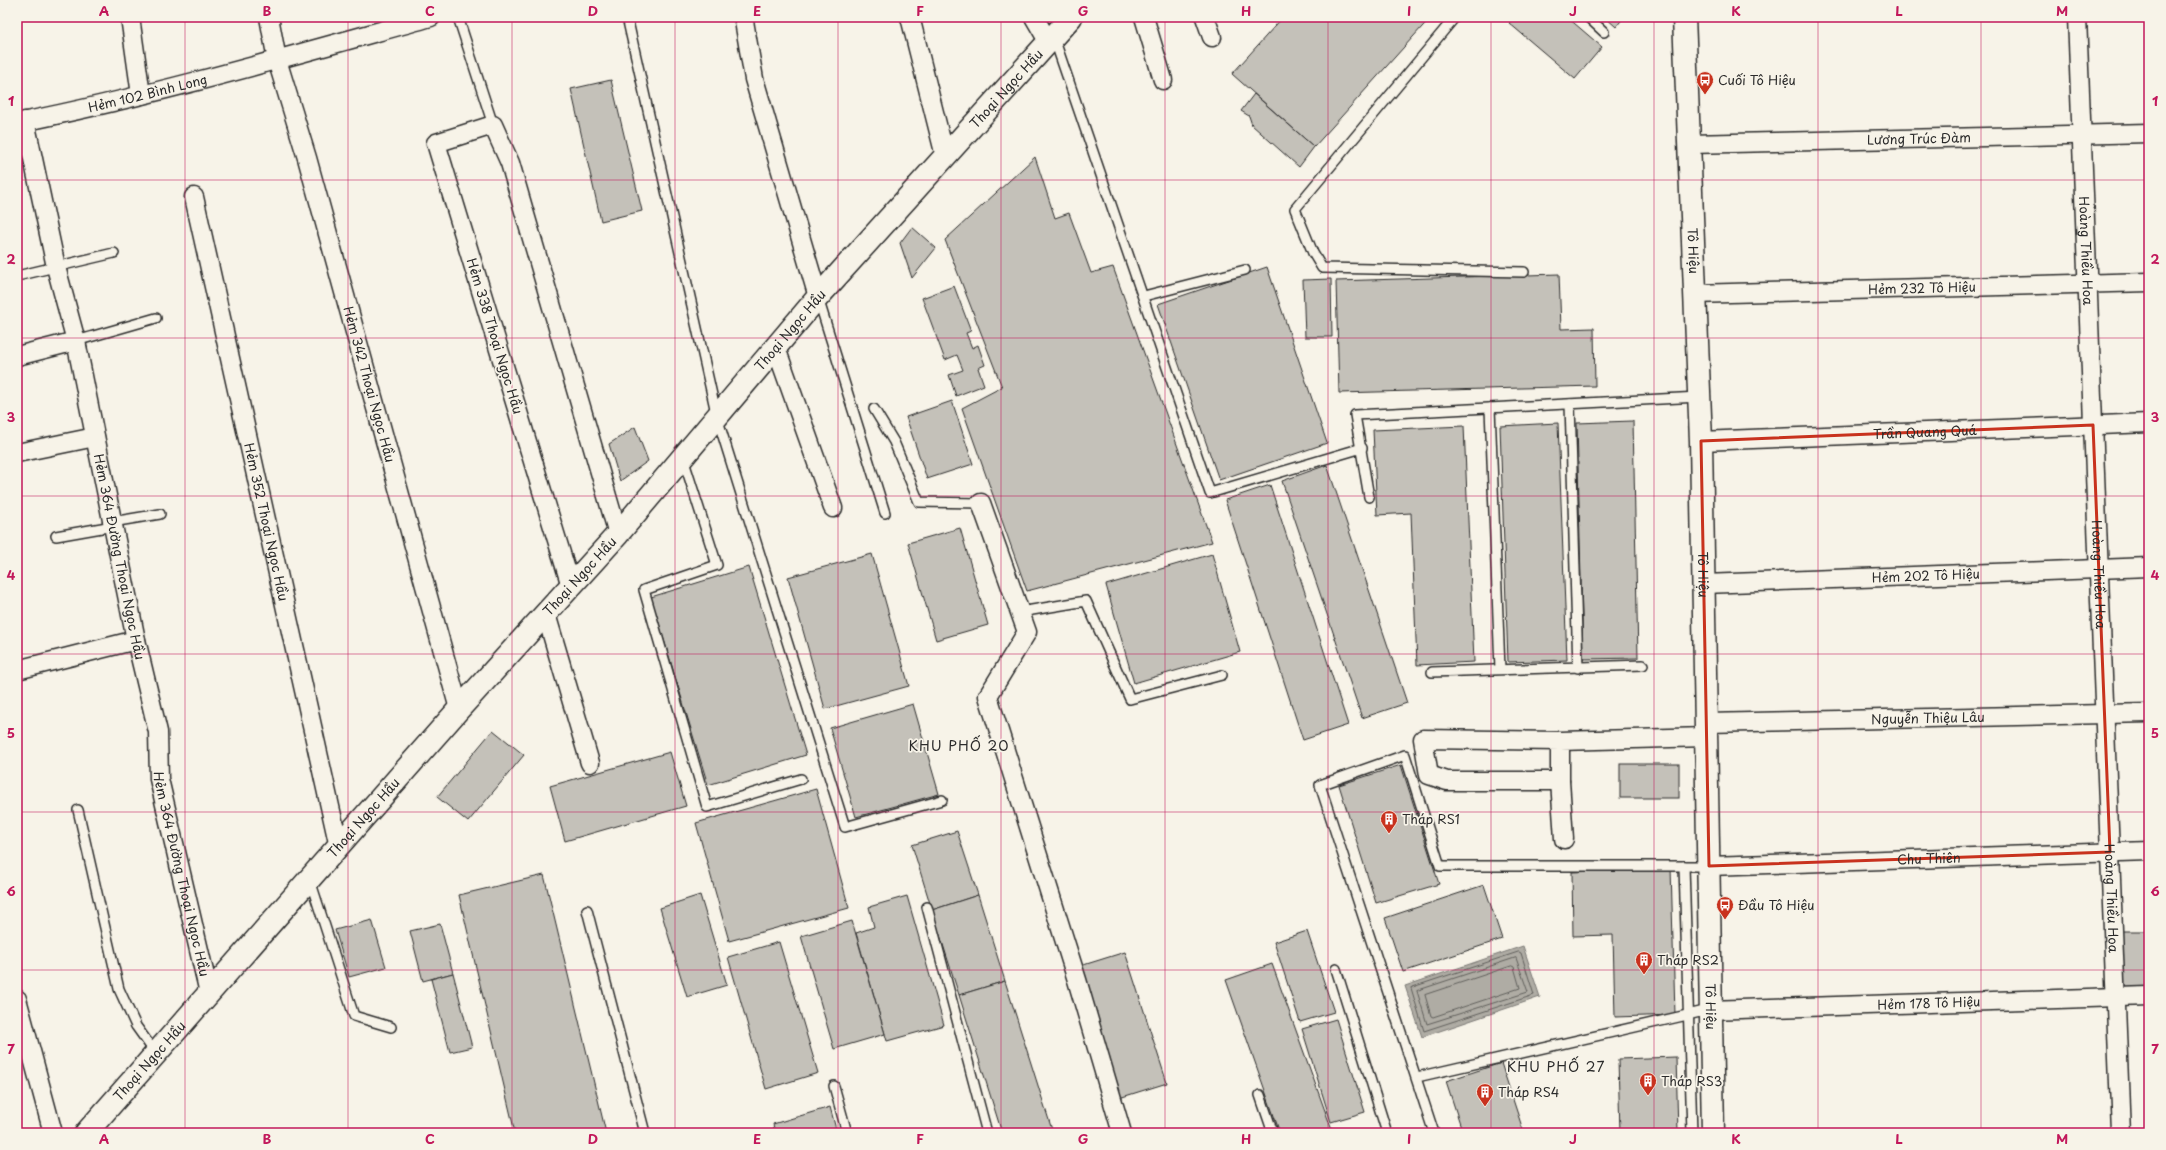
<svg xmlns="http://www.w3.org/2000/svg" width="2166" height="1150" viewBox="0 0 2166 1150" font-family="'Playpen Sans',sans-serif">
<rect width="100%" height="100%" fill="#f7f3e8"/>
<filter id="ink" filterUnits="userSpaceOnUse"><feTurbulence type="fractalNoise" baseFrequency=".025" numOctaves="2"/><feDisplacementMap in="SourceGraphic" scale="8" xChannelSelector="R" yChannelSelector="G"/><feConvolveMatrix kernelMatrix="1 2 1 2 8 2 1 2 1" color-interpolation-filters="sRGB"/></filter>
<g filter="url(#ink)">
<polygon fill="#afaca4" stroke="#7a7874" points="1523,946 1540,997 1422,1037 1405,986"/>
<g fill="none" stroke-linecap="round" stroke-linejoin="round">
<g stroke="#605f5b" stroke-width="1">
<polygon points="1519,952 1521,953 1534,995 1424,1031 1411,988"/>
<polygon points="1516,958 1528,992 1427,1024 1417,991"/>
<polygon points="1512,966 1514,967 1520,988 1433,1017 1431,1016 1425,995"/>
</g>
</g>
<g fill="#c4c1b9" stroke="#2b2b2b">
<polygon points="1283,17 1431,17 1314,147 1232,74"/>
<polygon points="1514,17 1567,17 1602,47 1575,79 1509,23"/>
<polygon points="1605,17 1624,17 1616,27"/>
<polygon points="611,80 642,211 601,221 571,89"/>
<polygon points="1254,94 1314,147 1299,167 1252,125 1249,116 1241,111"/>
<polygon points="1035,157 1055,218 1069,213 1091,273 1113,267 1212,542 1027,591 962,408 1002,387 945,240"/>
<polygon points="912,227 936,248 912,278 900,243"/>
<polygon points="1267,267 1327,443 1219,480 1158,304"/>
<polygon points="1559,274 1561,329 1594,328 1595,386 1339,393 1336,281"/>
<polygon points="1331,279 1332,337 1305,337 1303,280"/>
<polygon points="954,286 971,331 966,333 972,348 978,345 985,365 978,368 984,385 956,396 949,375 963,370 957,355 945,360 922,298"/>
<polygon points="952,401 973,464 927,479 906,417"/>
<polygon points="1633,421 1638,658 1583,659 1577,423"/>
<polygon points="1558,423 1567,660 1508,662 1500,426"/>
<polygon points="1464,426 1474,662 1417,665 1411,513 1377,515 1373,430"/>
<polygon points="635,427 648,461 620,481 609,444"/>
<polygon points="1327,465 1407,703 1362,718 1282,481"/>
<polygon points="1270,485 1348,725 1303,740 1225,500"/>
<polygon points="960,528 988,625 936,640 908,543"/>
<polygon points="872,554 909,686 825,709 788,577"/>
<polygon points="1212,554 1240,652 1134,683 1106,585"/>
<polygon points="749,567 806,755 708,785 651,597"/>
<polygon points="913,704 939,794 856,817 830,728"/>
<polygon points="493,730 524,755 468,822 437,797"/>
<polygon points="670,752 686,806 565,841 550,786"/>
<rect x="1620" y="764" width="59" height="34"/>
<polygon points="1401,765 1439,884 1376,903 1339,785"/>
<polygon points="816,789 849,908 729,941 696,823"/>
<polygon points="957,831 978,895 932,910 912,845"/>
<polygon points="1671,868 1675,1015 1615,1017 1613,935 1573,936 1572,872"/>
<polygon points="544,875 606,1133 515,1133 459,895"/>
<polygon points="1484,885 1502,939 1403,972 1385,918"/>
<polygon points="700,895 727,985 687,997 660,908"/>
<polygon points="978,895 1005,981 959,995 932,910"/>
<polygon points="907,896 944,1025 887,1041 856,933 874,927 869,907"/>
<polygon points="372,920 386,967 349,977 335,930"/>
<polygon points="852,921 885,1034 834,1049 801,936"/>
<polygon points="440,924 453,973 423,981 410,931"/>
<polygon points="1307,931 1334,1012 1300,1022 1274,942"/>
<polygon points="2121,931 2148,931 2149,991 2123,992"/>
<polygon points="779,942 818,1073 766,1089 728,957"/>
<polygon points="1125,952 1167,1083 1119,1098 1077,967"/>
<polygon points="1272,964 1333,1133 1280,1133 1226,980"/>
<polygon points="453,973 472,1047 450,1052 431,979"/>
<polygon points="1005,981 1053,1133 1002,1133 959,995"/>
<polygon points="1336,1019 1365,1112 1331,1122 1302,1029"/>
<polygon points="1676,1057 1678,1133 1620,1133 1618,1059"/>
<polygon points="1501,1063 1524,1133 1463,1133 1446,1081"/>
<polygon points="830,1107 837,1133 775,1133 773,1124"/>
</g>
<g fill="none" stroke-linecap="round" stroke-linejoin="round">
<g stroke="#2b2b2b" stroke-width="12">
<g id="service">
<polyline points="458,17 493,125"/>
<polyline points="627,17 717,417 845,827 942,800"/>
<polyline points="1455,17 1295,209 1313,253 1322,268 1524,272"/>
<polyline points="1588,17 1604,32"/>
<polyline points="1054,38 1210,493 1362,448"/>
<polyline points="17,276 114,253"/>
<polyline points="1144,296 1245,270"/>
<polyline points="818,298 885,513"/>
<polyline points="76,341 156,318"/>
<polyline points="1570,404 1578,668"/>
<polyline points="1490,408 1500,669"/>
<polyline points="874,409 894,442 919,502 981,503"/>
<polyline points="683,458 717,565 644,590 707,807 801,779"/>
<polyline points="1369,497 1355,415 1699,397"/>
<polyline points="112,522 160,514"/>
<polyline points="56,536 113,526"/>
<polyline points="1020,612 1086,601 1130,699 1222,675"/>
<polyline points="1432,672 1643,665"/>
<polyline points="78,810 119,989 136,1026 156,1054"/>
<polyline points="1684,866 1692,1133"/>
<polyline points="310,880 354,1016 391,1027"/>
<polyline points="927,907 987,1133"/>
<polyline points="587,910 645,1133"/>
<polyline points="1336,969 1387,1133"/>
<polyline points="1417,1077 1709,1010"/>
<polyline points="834,1086 847,1133"/>
<polyline points="1260,1095 1273,1133"/>
<polyline points="1434,1133 1320,785 1405,755 1440,866 1709,866"/>
</g>
</g>
<g stroke="#2b2b2b" stroke-width="21">
<g id="minor">
<polyline points="130,17 141,95"/>
<path id="s1" d="M269 17 277 60 307 158 459 709"/>
<polyline points="910,17 945,156"/>
<polyline points="1034,17 1048,41"/>
<polyline points="1144,17 1163,80"/>
<polyline points="1205,17 1212,37"/>
<path id="s2" d="M2077 17 2121 1133"/>
<polyline points="744,21 754,79 818,297"/>
<path id="s3" d="M25 121 56 267 76 341 136 640 158 732 159 779 209 993"/>
<path id="s4" d="M17 123C157 95 294 55 431 17"/>
<path id="s5" d="M1690 144 2149 133"/>
<path id="s6" d="M194 197 339 847"/>
<path id="s7" d="M1694 294 2149 282"/>
<polyline points="776,348 833,508"/>
<polyline points="17,356 76,341"/>
<path id="s8" d="M1701 441 2149 423"/>
<polyline points="17,453 95,437"/>
<polyline points="981,503 1027,632 988,696 1077,980 1122,1133"/>
<path id="s9" d="M1704 584 2149 567"/>
<polyline points="571,586 436,143 493,125 510,163 618,534"/>
<polyline points="546,614 590,763"/>
<polyline points="17,670 136,640"/>
<path id="s10" d="M1707 723 2149 713"/>
<polyline points="1560,741 1560,781 1447,781 1429,775 1423,739 1560,741 1707,737"/>
<polyline points="1560,781 1564,839"/>
<path id="s11" d="M1709 866 2149 851"/>
<polyline points="17,999 53,1133"/>
<path id="s12" d="M1709 1010 2149 996"/>
</g>
</g>
<g stroke="#2b2b2b" stroke-width="25">
<g id="tertiary">
<path id="s13" d="M1684 17 1701 441 1713 1133"/>
</g>
</g>
<g stroke="#2b2b2b" stroke-width="25">
<g id="secondary">
<path id="s14" d="M86 1133 459 709 618 534 818 297 1071 17"/>
</g>
</g>
<use href="#service" stroke="#f7f3e8" stroke-width="9"/>
<use href="#minor" stroke="#f7f3e8" stroke-width="18"/>
<use href="#tertiary" stroke="#f7f3e8" stroke-width="22"/>
<use href="#secondary" stroke="#f7f3e8" stroke-width="22"/>
</g>
</g>
<path fill="none" stroke="#c8321e" stroke-width="3" stroke-linejoin="round" d="M2093 425 2110 852 1709 866 1701 441Z"/>
<path fill="none" stroke="#c2185b" stroke-width="1" stroke-opacity="0.55" d="M185 17V1133M348 17V1133M512 17V1133M675 17V1133M838 17V1133M1001 17V1133M1165 17V1133M1328 17V1133M1491 17V1133M1654 17V1133M1818 17V1133M1981 17V1133M17 180H2149M17 338H2149M17 496H2149M17 654H2149M17 812H2149M17 970H2149"/>
<defs>
<g id="bus-pin" transform="scale(0.9)"><path d="M0 17L-7.5 6A9.5 9.5 0 1 1 7.5 6Z" fill="#c8321e" stroke="#f7f3e8"/><path d="M-5-6H5V4H4V6H2V4H-2V6H-4V4H-5ZM-3.5-4V0h7V-4ZM-3.5 1.2v1.5H-2V1.2ZM2 1.2v1.5H3.5V1.2Z" fill="#fff"/></g>
<g id="building-pin" transform="scale(0.9)"><path d="M0 17L-7.5 6A9.5 9.5 0 1 1 7.5 6Z" fill="#c8321e" stroke="#f7f3e8"/><path d="M-4-6H4V6H1V3H-1V6H-4ZM-2.5-4.3h1.7v1.8h-1.7ZM.8-4.3h1.7v1.8H.8ZM-2.5-1h1.7V.8h-1.7ZM.8-1h1.7V.8H.8Z" fill="#fff"/></g>
</defs>
<g fill-rule="evenodd">
<use href="#bus-pin" x="1705" y="80"/>
<use href="#building-pin" x="1389" y="819"/>
<use href="#bus-pin" x="1725" y="905"/>
<use href="#building-pin" x="1644" y="960"/>
<use href="#building-pin" x="1648" y="1081"/>
<use href="#building-pin" x="1485" y="1092"/>
</g>
<g text-anchor="middle" stroke-width="3.5" stroke-linejoin="round" paint-order="stroke">
<g font-size="13" fill="#2b2b2b" stroke="#f7f3e8" text-anchor="start">
<text x="1718" y="85">Cuối Tô Hiệu</text>
<text x="1402" y="824">Tháp RS1</text>
<text x="1738" y="910">Đầu Tô Hiệu</text>
<text x="1657" y="965">Tháp RS2</text>
<text x="1661" y="1086">Tháp RS3</text>
<text x="1498" y="1097">Tháp RS4</text>
</g>
<g font-size="13" fill="#2b2b2b" stroke="#f7f3e8">
<text dy="5" stroke="none"><textPath href="#s14" startOffset="1392">Thoại Ngọc Hầu</textPath></text>
<text dy="5" stroke="none"><textPath href="#s4" startOffset="134">Hẻm 102 Bình Long</textPath></text>
<text dy="5" stroke="none"><textPath href="#s5" startOffset="229">Lương Trúc Đàm</textPath></text>
<text dy="5" stroke="none"><textPath href="#s13" startOffset="234">Tô Hiệu</textPath></text>
<text dy="5" stroke="none"><textPath href="#s2" startOffset="234">Hoàng Thiều Hoa</textPath></text>
<text dy="5" stroke="none"><textPath href="#s7" startOffset="228">Hẻm 232 Tô Hiệu</textPath></text>
<text dy="5" stroke="none"><textPath href="#s14" startOffset="1068">Thoại Ngọc Hầu</textPath></text>
<text transform="translate(495 336) rotate(73)" y="5">Hẻm 338 Thoại Ngọc Hầu</text>
<text dy="5" stroke="none"><textPath href="#s1" startOffset="381">Hẻm 342 Thoại Ngọc Hầu</textPath></text>
<text dy="5" stroke="none"><textPath href="#s8" startOffset="224">Trần Quang Quá</textPath></text>
<text dy="5" stroke="none"><textPath href="#s6" startOffset="333">Hẻm 352 Thoại Ngọc Hầu</textPath></text>
<text dy="5" stroke="none"><textPath href="#s3" startOffset="446">Hẻm 364 Đường Thoại Ngọc Hầu</textPath></text>
<text dy="5" stroke="none"><textPath href="#s13" startOffset="558">Tô Hiệu</textPath></text>
<text dy="5" stroke="none"><textPath href="#s9" startOffset="222">Hẻm 202 Tô Hiệu</textPath></text>
<text dy="5" stroke="none"><textPath href="#s2" startOffset="558">Hoàng Thiều Hoa</textPath></text>
<text dy="5" stroke="none"><textPath href="#s14" startOffset="744">Thoại Ngọc Hầu</textPath></text>
<text dy="5" stroke="none"><textPath href="#s10" startOffset="221">Nguyễn Thiệu Lâu</textPath></text>
<text dy="5" stroke="none"><textPath href="#s14" startOffset="420">Thoại Ngọc Hầu</textPath></text>
<text dy="5" stroke="none"><textPath href="#s11" startOffset="220">Chu Thiên</textPath></text>
<text dy="5" stroke="none"><textPath href="#s3" startOffset="770">Hẻm 364 Đường Thoại Ngọc Hầu</textPath></text>
<text dy="5" stroke="none"><textPath href="#s2" startOffset="882">Hoàng Thiều Hoa</textPath></text>
<text dy="5" stroke="none"><textPath href="#s12" startOffset="220">Hẻm 178 Tô Hiệu</textPath></text>
<text dy="5" stroke="none"><textPath href="#s13" startOffset="990">Tô Hiệu</textPath></text>
<text dy="5" stroke="none"><textPath href="#s14" startOffset="96">Thoại Ngọc Hầu</textPath></text>
</g>
<g font-size="14" letter-spacing="1" fill="#2b2b2b" stroke="#f7f3e8">
<text x="959" y="751">KHU PHỐ 20</text>
<text x="1556" y="1072">KHU PHỐ 27</text>
</g>
</g>
<rect width="2166" height="1150" fill="none" stroke="#f7f3e8" stroke-width="44"/>
<rect x="22" y="22" width="2122" height="1106" fill="none" stroke="#c2185b" stroke-width="1.5"/>
<g font-size="13" text-anchor="middle" font-weight="bold" fill="#c2185b">
<text x="104" y="16">A</text>
<text x="267" y="16">B</text>
<text x="430" y="16">C</text>
<text x="593" y="16">D</text>
<text x="757" y="16">E</text>
<text x="920" y="16">F</text>
<text x="1083" y="16">G</text>
<text x="1246" y="16">H</text>
<text x="1409" y="16">I</text>
<text x="1573" y="16">J</text>
<text x="1736" y="16">K</text>
<text x="1899" y="16">L</text>
<text x="2062" y="16">M</text>
<text x="11" y="106">1</text>
<text x="2155" y="106">1</text>
<text x="11" y="264">2</text>
<text x="2155" y="264">2</text>
<text x="11" y="422">3</text>
<text x="2155" y="422">3</text>
<text x="11" y="580">4</text>
<text x="2155" y="580">4</text>
<text x="11" y="738">5</text>
<text x="2155" y="738">5</text>
<text x="11" y="896">6</text>
<text x="2155" y="896">6</text>
<text x="11" y="1054">7</text>
<text x="2155" y="1054">7</text>
<text x="104" y="1144">A</text>
<text x="267" y="1144">B</text>
<text x="430" y="1144">C</text>
<text x="593" y="1144">D</text>
<text x="757" y="1144">E</text>
<text x="920" y="1144">F</text>
<text x="1083" y="1144">G</text>
<text x="1246" y="1144">H</text>
<text x="1409" y="1144">I</text>
<text x="1573" y="1144">J</text>
<text x="1736" y="1144">K</text>
<text x="1899" y="1144">L</text>
<text x="2062" y="1144">M</text>
</g>
</svg>
